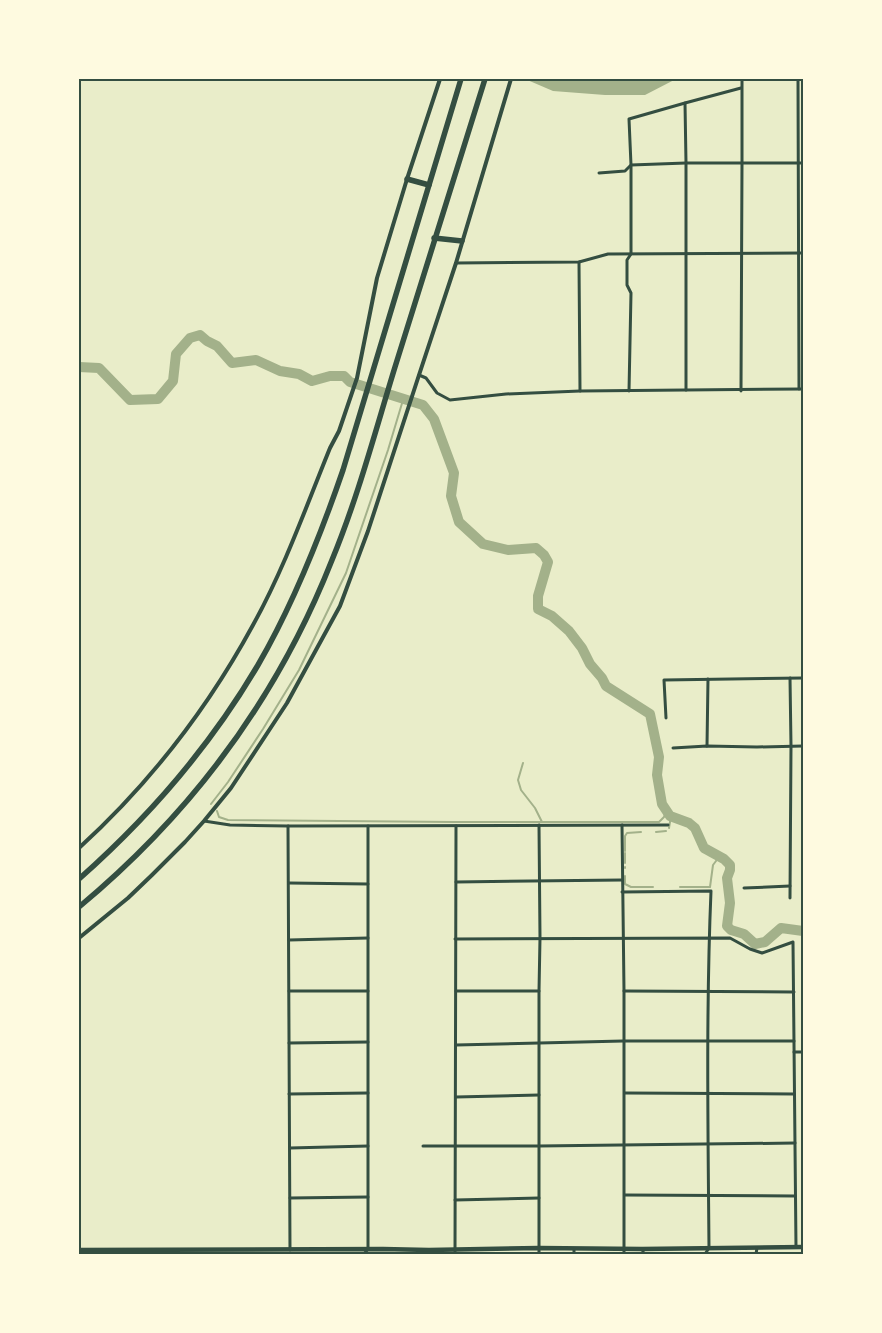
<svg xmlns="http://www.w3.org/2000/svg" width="882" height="1333" viewBox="0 0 882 1333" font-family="'PT Sans Narrow',sans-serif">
<rect width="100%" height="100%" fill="#e9edc9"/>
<polygon fill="#a3b18a" points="525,79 676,79 645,95 605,95 553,91"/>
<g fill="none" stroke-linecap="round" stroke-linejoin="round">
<g stroke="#a3b18a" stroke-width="2">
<polyline points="523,763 518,780 521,790 535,808 542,822"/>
<polyline points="211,804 228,782 263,729 299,670 346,573 388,450 403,400"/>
<polyline points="217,811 219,817 228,820 453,822 659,822 664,817 666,811"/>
<polyline points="669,828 671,816"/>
<polyline points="656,832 666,831"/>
<polyline points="625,851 625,836 627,833 641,832"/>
<polyline points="625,853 625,863"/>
<polyline points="625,867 625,868"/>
<polyline points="625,876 625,884 631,887 653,887"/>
<polyline points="680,887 710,887 713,865 719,857"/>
</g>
<polyline stroke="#a3b18a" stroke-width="10" points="79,367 99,368 130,400 158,399 173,381 176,354 190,338 200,335 207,341 217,346 232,363 256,360 280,371 299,374 312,381 330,376 344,376 350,382 423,405 434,419 454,473 451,496 459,522 483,544 508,550 536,548 544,555 548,562 538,596 538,609 552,616 569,631 582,648 590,664 602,678 606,686 650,714 659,757 657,775 662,804 670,816 689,823 695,828 704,848 724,859 730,865 730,870 727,878 730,903 727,926 731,930 744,934 755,944 765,942 781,928 803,931"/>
<g stroke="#344e41" stroke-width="3">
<polyline points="798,79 799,389"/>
<polyline points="685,103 686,163 686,390"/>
<polyline points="599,173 625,171 631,165 686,163 803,163"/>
<polyline points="579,262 580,391"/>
<polyline points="456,263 579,262 608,254 803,253"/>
<polyline points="419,375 426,378 437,393 450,400 506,394 580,391 803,389"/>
<polyline points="629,391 631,293 627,285 627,260 631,254 631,165 629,119 685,103 741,88"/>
<polyline points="741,391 742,163 742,79"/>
<polyline points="790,678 791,746 790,898"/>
<polyline points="666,718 664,680 803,678"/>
<polyline points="707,746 708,679"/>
<polyline points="673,748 707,746 757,747 803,746"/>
<polyline points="204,821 230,825 288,826 668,825"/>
<polyline points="622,825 624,991 624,1254"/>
<polyline points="288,826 290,1250"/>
<polyline points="456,882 622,880"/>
<polyline points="289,883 368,884"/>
<polyline points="744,888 790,886"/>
<path d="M622 892 711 891C706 1009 708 1129 709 1248L705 1254"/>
<polyline points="455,939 730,938 750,949 762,953 793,942 796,1247"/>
<polyline points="289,940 368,938"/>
<polyline points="289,991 368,991"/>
<polyline points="456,991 539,991"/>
<polyline points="624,991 794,992"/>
<polyline points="289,1043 368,1042"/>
<polyline points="456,1045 623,1041 794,1041"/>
<polyline points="794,1052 803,1052"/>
<polyline points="625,1093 794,1094"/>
<polyline points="289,1094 368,1093"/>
<polyline points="456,1097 539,1095"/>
<polyline points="423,1146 539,1146 795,1143"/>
<polyline points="290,1148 368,1146"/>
<polyline points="625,1195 795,1196"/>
<polyline points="290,1198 368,1197"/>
<polyline points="455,1200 539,1198"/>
<polyline points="642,1249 644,1254"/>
<polyline points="364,1254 368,1249 368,826"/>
<polyline points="455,1254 456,826"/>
<polyline points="539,1254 539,991 540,938 539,825"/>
<polyline points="574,1254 574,1249"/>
<polyline points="756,1254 757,1248"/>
</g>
<g stroke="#344e41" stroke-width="4">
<path d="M79 848C148 785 208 708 253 625 284 569 306 507 330 448L339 431 357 378 377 278 407 179 440 79"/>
<polyline points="79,938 128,898 152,875 185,842 204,821 231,788 287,703 340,606 368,531 419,375 456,263 511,79"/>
</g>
<polyline stroke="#344e41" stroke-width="4.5" points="79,1250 383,1249 429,1250 539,1248 642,1249 803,1247"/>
<g stroke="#344e41" stroke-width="5.5">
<polyline points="407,179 429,185"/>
<polyline points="434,238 462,241"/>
<path d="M79 879C149 817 211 745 258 665 294 603 320 537 343 470L461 79"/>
<path d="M79 907C192 813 278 697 332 560 358 497 375 432 395 367 425 271 455 175 485 79"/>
</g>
</g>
<rect width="882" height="1333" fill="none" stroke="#fefae0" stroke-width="160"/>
<rect x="80" y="80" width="722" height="1173" fill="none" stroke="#344e41" stroke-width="2"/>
</svg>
